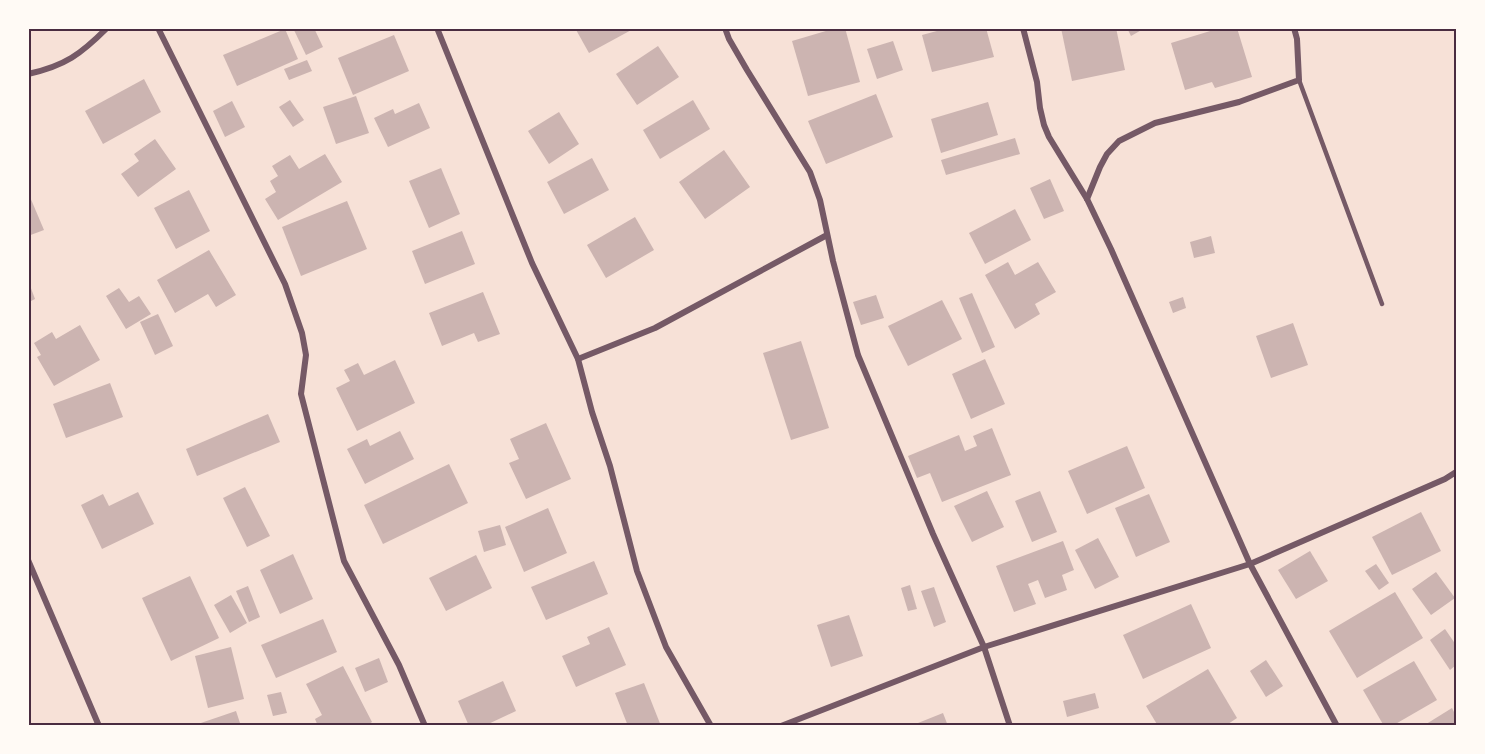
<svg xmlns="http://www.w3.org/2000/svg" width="1485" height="754" viewBox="0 0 1485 754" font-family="Commissioner,sans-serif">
<rect width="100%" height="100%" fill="#f7e1d7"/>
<g fill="#ccb4b1">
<polygon points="293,28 314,28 323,47 306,55"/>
<polygon points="575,28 635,28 589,53"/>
<polygon points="836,28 845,28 860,82 808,96 792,41"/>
<polygon points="948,28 986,28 994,57 932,72 922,35"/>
<polygon points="1061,28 1116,28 1125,70 1072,81"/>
<polygon points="1127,28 1145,28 1131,36"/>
<polygon points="1220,28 1237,28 1252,77 1215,88 1212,82 1185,90 1171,43"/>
<polygon points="285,29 298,59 237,86 223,55"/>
<polygon points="394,35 409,71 353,95 338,58"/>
<polygon points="893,41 903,70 877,79 867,49"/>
<polygon points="658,46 679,77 637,105 616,74"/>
<polygon points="307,60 312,71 289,80 284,69"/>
<polygon points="144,79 161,112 103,144 85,111"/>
<polygon points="876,94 893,137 826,164 808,121"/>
<polygon points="356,96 369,133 336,144 323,107"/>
<polygon points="290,100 304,120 293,127 279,107"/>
<polygon points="693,100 710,129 660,159 643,130"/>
<polygon points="232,101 245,127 225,137 213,111"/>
<polygon points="988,102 998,135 941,153 931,119"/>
<polygon points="419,103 430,128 388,147 374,118 393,109 395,114"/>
<polygon points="559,112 579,144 549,164 528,131"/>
<polygon points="1015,138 1020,154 946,175 941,160"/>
<polygon points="155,139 176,169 138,197 121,174 139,161 134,154"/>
<polygon points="724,150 750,187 705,219 679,182"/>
<polygon points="325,154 342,182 278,220 265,199 276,192 270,181 278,176 272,166 290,155 299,169"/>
<polygon points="592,158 609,190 564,214 547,182"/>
<polygon points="441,168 460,214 429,228 409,181"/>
<polygon points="1050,179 1064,211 1044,219 1030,188"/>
<polygon points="189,190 210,231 176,249 154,208"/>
<polygon points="28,197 30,197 44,230 28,236"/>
<polygon points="347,201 367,249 301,276 282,227"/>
<polygon points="1015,209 1031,240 985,264 969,233"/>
<polygon points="635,217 654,250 606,278 587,245"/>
<polygon points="462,231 475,264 425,284 412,251"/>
<polygon points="1211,236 1215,253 1194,258 1190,242"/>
<polygon points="209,250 236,295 216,307 208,294 175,313 157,280"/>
<polygon points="1008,262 1015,275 1038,262 1056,292 1035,304 1040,314 1015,329 985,275"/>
<polygon points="29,283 35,299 29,302"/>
<polygon points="119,288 129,302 139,296 151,314 126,329 106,296"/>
<polygon points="483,292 500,334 478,342 474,333 442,346 429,313"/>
<polygon points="972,293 995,347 982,353 959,298"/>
<polygon points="876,295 884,318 861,325 853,302"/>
<polygon points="1183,297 1186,308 1173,313 1169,302"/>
<polygon points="942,300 962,339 908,366 888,326"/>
<polygon points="158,314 173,346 155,355 140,322"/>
<polygon points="1293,323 1308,365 1271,378 1256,336"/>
<polygon points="80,325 100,360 54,386 37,357 41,355 34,343 52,332 56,339"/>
<polygon points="801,341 829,428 791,440 763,353"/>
<polygon points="985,359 1005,404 971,419 952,374"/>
<polygon points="395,360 415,403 357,431 336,388 350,381 344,370 358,363 364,375"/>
<polygon points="110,383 123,417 66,438 53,404"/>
<polygon points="268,414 280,442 197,476 186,449"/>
<polygon points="546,423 571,479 526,499 509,463 519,459 510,439"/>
<polygon points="992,428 1011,475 942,502 930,473 917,478 908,456 959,435 965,451 977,446 973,436"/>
<polygon points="400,431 414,459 365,484 347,449 367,439 370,446"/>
<polygon points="1127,446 1145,488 1087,514 1068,471"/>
<polygon points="449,464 468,503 383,544 364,505"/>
<polygon points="245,487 270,536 247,547 223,498"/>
<polygon points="987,491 1004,527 972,542 954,506"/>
<polygon points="1040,491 1057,532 1032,542 1015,501"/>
<polygon points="138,492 154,524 102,549 81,505 103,494 109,506"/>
<polygon points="1149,494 1170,542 1136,557 1115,508"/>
<polygon points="548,508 567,553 524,572 505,527"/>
<polygon points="1421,512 1441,551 1392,575 1372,537"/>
<polygon points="500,525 506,545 484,552 478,531"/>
<polygon points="1098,538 1119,577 1095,589 1075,550"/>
<polygon points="1063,541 1074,570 1062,575 1067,590 1045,598 1038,580 1028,584 1036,604 1014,612 996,566"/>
<polygon points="1310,551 1328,581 1296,599 1278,570"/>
<polygon points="293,554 313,599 280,614 260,570"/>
<polygon points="476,555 492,588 446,611 429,578"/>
<polygon points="594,561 608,594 546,620 531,587"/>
<polygon points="1376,564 1389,583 1379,590 1365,571"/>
<polygon points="1436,572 1455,598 1431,615 1412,589"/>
<polygon points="190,576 219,638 171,661 142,598"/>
<polygon points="910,585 917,609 908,611 901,588"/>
<polygon points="248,586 260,617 249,622 236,591"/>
<polygon points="934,587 946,622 934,627 921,591"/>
<polygon points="1395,592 1423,638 1357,678 1329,631"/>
<polygon points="231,595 247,623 230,633 214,605"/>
<polygon points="1191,604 1211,648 1143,679 1123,635"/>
<polygon points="849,615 863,656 831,667 817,625"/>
<polygon points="323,619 337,652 276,678 261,645"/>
<polygon points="609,627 626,665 576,687 562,656 590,644 587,637"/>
<polygon points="1445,629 1456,645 1456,665 1450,670 1430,640"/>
<polygon points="231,647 244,699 208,708 195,656"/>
<polygon points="379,658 388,682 365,692 355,668"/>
<polygon points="1266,660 1283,686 1266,697 1250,671"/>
<polygon points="1414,661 1437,700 1392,726 1384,726 1363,690"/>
<polygon points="343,666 372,722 366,726 318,726 315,719 322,715 306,684"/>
<polygon points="1208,669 1237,718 1225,726 1158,726 1146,706"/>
<polygon points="503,681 516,711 484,726 469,726 458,701"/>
<polygon points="644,683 661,726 628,726 615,693"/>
<polygon points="281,692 287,713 273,716 267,695"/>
<polygon points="1095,693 1099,708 1067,717 1063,701"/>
<polygon points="1452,708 1456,716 1456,726 1423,726"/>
<polygon points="236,711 241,726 195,726 195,725"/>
<polygon points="943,713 948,726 913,726 913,725"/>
</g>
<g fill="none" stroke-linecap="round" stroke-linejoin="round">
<polyline stroke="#755966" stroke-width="4.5" points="1299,80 1382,304"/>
<g stroke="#755966" stroke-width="6">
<polyline points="158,28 285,284 302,333 306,355 301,394 344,561 399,665 425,726"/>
<polyline points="437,28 532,263 578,359 592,412 610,466 637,571 666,647 711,726"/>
<polyline points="725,28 729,39 747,70 810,172 820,200 833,261 858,355 933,534 984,647 1010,726"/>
<polyline points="1023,28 1037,82 1040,108 1044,125 1049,137 1087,199 1111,249 1250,564 1337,726"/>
<path d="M28 74C65 66 81 54 107 28"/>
<polyline points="1087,199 1100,167 1107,154 1119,141 1155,123 1239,102 1299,80 1297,39 1294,28"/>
<polyline points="578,359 655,328 827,235"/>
<polyline points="28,560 99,726"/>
<polyline points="781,726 984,647 1250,564 1445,479 1456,472"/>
</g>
</g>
<rect width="1485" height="754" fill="none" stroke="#fffaf5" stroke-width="60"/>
<rect x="30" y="30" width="1425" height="694" fill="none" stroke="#4a2c40" stroke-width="2"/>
</svg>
